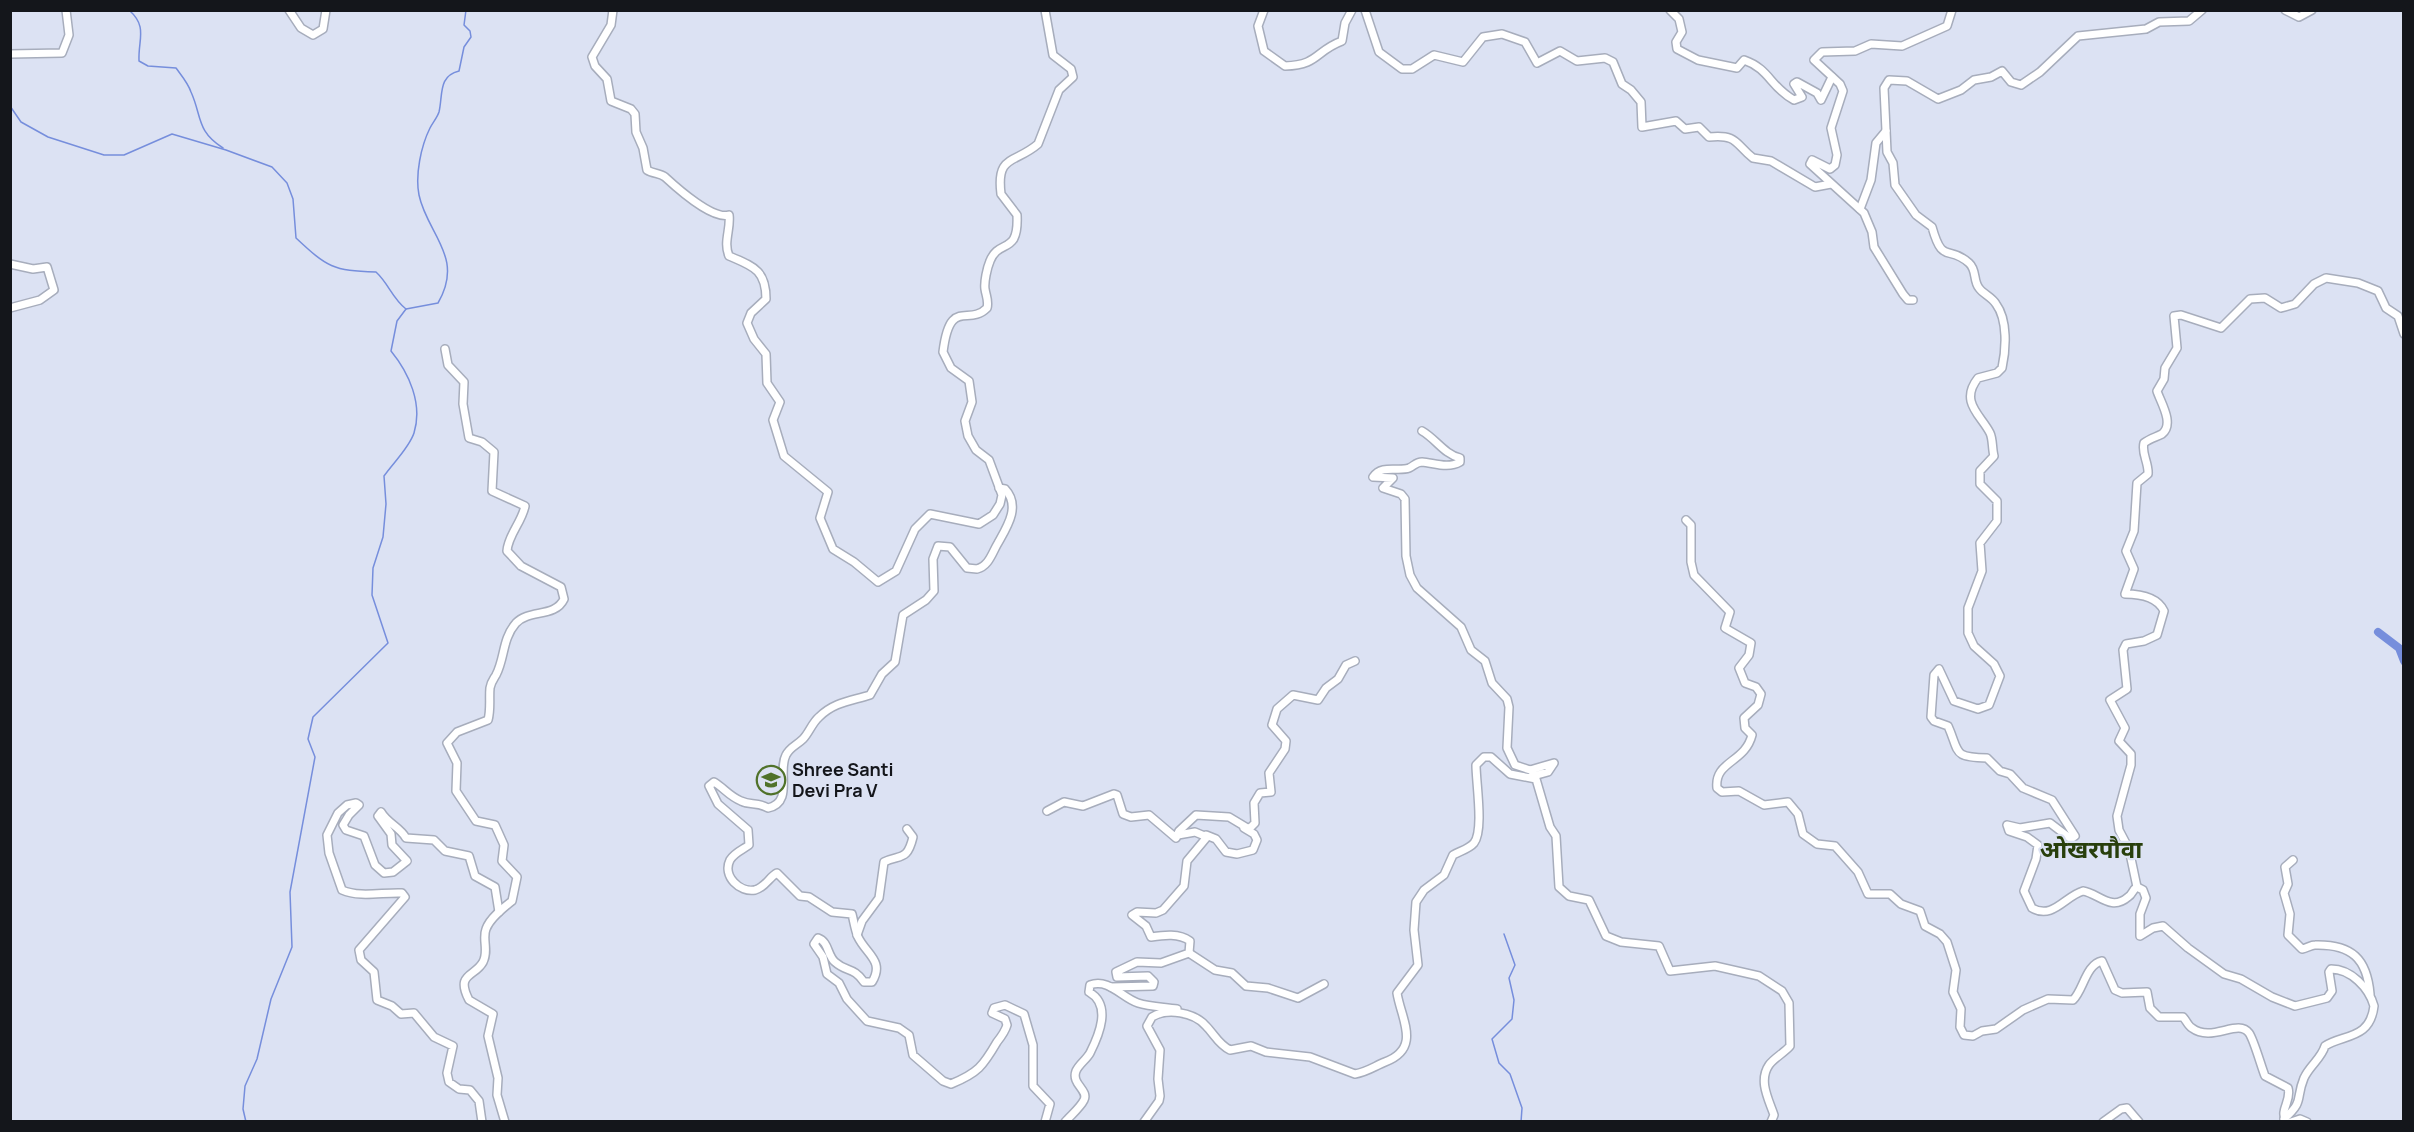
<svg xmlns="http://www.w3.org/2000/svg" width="2414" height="1132" viewBox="0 0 2414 1132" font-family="Manrope,'Noto Sans Devanagari',sans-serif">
<rect width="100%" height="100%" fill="#dce2f3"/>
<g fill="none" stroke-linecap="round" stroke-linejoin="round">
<g stroke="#768edc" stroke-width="1.5">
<path d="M129 10C148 27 138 39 139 61L148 66 176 68C181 75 188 83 191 92 202 116 196 131 223 148"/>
<path d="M10 106 21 122 48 137 104 155H124L172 134 226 150 272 167 287 183 293 199 296 238C327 267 333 271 376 272 389 284 392 298 406 309L397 321 391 351C409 373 423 404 414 433 409 448 393 463 384 476L386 504 383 537 373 568 372 595 388 643 313 717 308 739 315 757 290 892 292 947 271 999 257 1059 245 1086 243 1109 246 1122"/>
<path d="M406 309 438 303C465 257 427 234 419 195 415 175 421 146 430 128 433 122 437 118 439 112 443 95 438 76 459 71L464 47 471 37 470 31 464 25 466 10"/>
<polyline points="1504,934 1515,965 1509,978 1514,1000 1512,1019 1492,1039 1499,1063 1510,1074 1522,1108 1521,1122"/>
</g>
<polyline stroke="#768edc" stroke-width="8" points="2378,632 2399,648 2404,661"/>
<g stroke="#a7adbc" stroke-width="10">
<g id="minor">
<polyline points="289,10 301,28 313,35 323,29 326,10"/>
<path d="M613 10 611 25 592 57 595 66 607 79 611 101 631 109 635 114 636 132 643 148 647 170C653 174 660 173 665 177 678 189 713 220 729 215 731 229 723 242 729 256 752 266 766 269 766 299L751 313 747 323 754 339 766 354 767 383 780 402 773 420 784 456 828 492 820 518 833 549 854 562 878 582 896 571 915 529 930 514 979 524 993 515 1000 504 1002 495 989 460 976 450 968 436 965 421 972 402 969 381 951 368 943 352C950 296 968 327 987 308 989 301 986 296 985 289 984 282 987 268 990 261 999 238 1019 256 1017 215L1001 194C996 154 1015 164 1038 144L1059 90 1073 77 1071 69 1053 55 1045 10"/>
<path d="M1264 10 1258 26 1264 51 1285 66C1319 65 1315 51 1342 41L1345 23 1352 10"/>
<path d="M1365 10 1379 52 1402 69H1412L1434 55 1463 62 1483 37 1502 34 1525 42 1537 63 1560 51 1577 61 1605 58 1613 62 1622 84 1631 90 1641 102 1642 127 1676 121 1685 129 1699 127 1709 137C1738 134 1735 144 1753 158L1771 161 1815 187 1831 184"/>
<path d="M1670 10 1679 19 1682 32 1676 42 1677 49 1698 60 1737 68 1744 60C1770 69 1770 87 1794 100L1802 97 1794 84 1797 82 1817 93 1821 100 1832 77"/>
<path d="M2202 10 2189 21 2159 22 2146 29 2078 36 2040 72 2021 85 2011 82 2002 71 1991 77 1974 80 1961 90 1938 99 1907 81 1889 80 1884 88 1887 152 1893 163 1895 185 1916 215 1932 227C1943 266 1948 244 1969 263 1977 270 1973 281 1979 288 1983 294 1992 297 1996 304 2008 320 2006 350 2002 368L1997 373 1978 378C1959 402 1981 415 1990 433 1993 439 1992 449 1994 456L1980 471V484L1997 501V521L1980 543 1982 571 1968 608V633L1974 646 1994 664 2000 676 1989 705 1978 709 1954 701 1939 669 1934 675 1931 717 1934 721 1948 726C1960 753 1952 757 1987 758L2000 771 2010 774 2023 788 2052 800 2075 836 2071 839 2050 823 2020 828 2007 825 2009 831 2027 837 2038 845 2036 859 2024 891 2032 908C2053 920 2065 896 2083 891 2098 893 2111 912 2128 897 2133 894 2132 890 2137 887L2143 890 2146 898 2140 914V936L2153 928 2163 926 2188 948 2224 974 2241 979 2272 997 2295 1006 2327 998 2332 991 2329 972 2331 969C2351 969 2369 988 2374 1006 2370 1040 2343 1034 2325 1046 2321 1059 2310 1065 2304 1078 2295 1100 2305 1100 2284 1119"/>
<polyline points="2285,10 2299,17 2312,10"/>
<polyline points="10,54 62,53 69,35 66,10"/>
<polyline points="1860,209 1871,180 1876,143 1886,131"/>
<polyline points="10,264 33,269 47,267 54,290 40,300 10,308"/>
<polyline points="1913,300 1908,300 1903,294 1874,247 1872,232 1864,213 1810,164 1812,160 1830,169 1835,165 1837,155 1831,128 1843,91 1840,84 1814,60 1822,52 1855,51 1871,44 1902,46 1947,26 1952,10"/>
<path d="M445 349 448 365 464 382 463 404 469 438 482 442 494 452 492 491 525 506C522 522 508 535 507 551L521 566 561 587 564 599C555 618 529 609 516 623 502 639 505 658 496 675 493 680 491 682 490 688 489 698 491 709 488 720L457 732 447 743 457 763 456 791 476 821 495 825 504 845 502 861 517 877 512 901C503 908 490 918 486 929 482 939 489 951 483 962 475 977 455 973 469 1000L493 1014 488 1036 498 1078 497 1095 505 1122"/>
<path d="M1422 431C1436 439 1444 454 1460 458V462C1448 469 1434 463 1422 462 1416 462 1414 466 1409 468 1398 472 1382 464 1373 477L1393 478 1383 488 1401 494 1405 499 1406 556 1410 575 1417 588 1461 627 1471 650 1485 661 1492 683 1507 699 1509 707 1507 748 1515 765 1530 770 1554 763 1548 772 1530 777"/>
<path d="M999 488 1005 489C1021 506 1007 527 998 543 992 553 989 566 977 569L967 568 950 547 938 546 933 559 934 591 926 600 903 615 895 662 882 674 870 695C851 701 834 702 819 717 812 723 809 733 803 739 797 745 790 747 786 755 777 772 794 802 768 808 756 801 751 806 741 801 729 796 724 788 714 782L709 786 718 804 748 830 749 845C742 850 734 853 730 860 722 876 740 893 755 890 766 887 769 877 777 873L800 896 809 897 832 912 852 914C854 922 855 930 858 937 866 954 885 961 872 982H864C854 967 846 972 835 962 827 955 829 942 818 938L814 944 823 957 827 974 839 983 847 999 867 1021 899 1028 909 1035 913 1055 943 1081 951 1084C978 1073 983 1066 997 1042 1001 1037 1005 1032 1007 1025L1005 1019 992 1013 994 1008 1005 1005 1024 1014 1033 1045V1086L1050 1104 1045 1122"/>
<path d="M1686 520 1691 525V562L1694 575 1730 612 1725 628 1751 643 1749 655 1739 668 1745 683 1756 687 1761 694 1758 705 1744 718 1745 728 1752 735C1745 763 1714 761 1717 788L1722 792 1739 791 1764 805 1788 802 1798 814 1803 834 1817 844 1835 846 1858 872 1868 894H1890L1901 904 1920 911 1925 926 1940 934 1947 942 1956 970 1953 992 1961 1009 1960 1027 1964 1035 1973 1036 1982 1031 1996 1029 2023 1010 2048 999 2073 1000C2083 991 2086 964 2102 961L2115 990 2122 993 2147 992 2150 1008 2159 1017H2183C2186 1020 2188 1026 2192 1028 2212 1043 2238 1018 2249 1033 2254 1040 2261 1066 2265 1076L2288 1088C2292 1101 2279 1109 2286 1122"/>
<polyline points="1047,811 1064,802 1083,806 1114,794 1117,795 1123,814 1131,817 1149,815 1176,838 1179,831 1196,815 1229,817 1249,829 1255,823 1254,803 1260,793 1271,792 1269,773 1285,749 1286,741 1272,725 1277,709 1293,695 1318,700 1326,688 1338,679 1346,665 1355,661"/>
<polyline points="1206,835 1216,839 1226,852 1237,854 1253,850 1257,840 1254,834 1244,828"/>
<path d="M2293 860 2285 867 2288 884 2284 893 2290 914 2288 935 2302 949C2307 948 2311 945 2315 945 2352 944 2367 959 2370 994"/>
<path d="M2137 887 2129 849 2119 830 2117 816 2131 765V754L2119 741 2125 728 2110 700 2127 689 2123 650 2126 644 2144 641 2157 635 2164 611C2157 596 2139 594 2125 594L2134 569 2126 551 2134 531 2137 483 2148 474C2149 463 2141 453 2144 443 2149 439 2156 437 2162 434 2175 424 2160 401 2157 391L2164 379 2165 368 2177 348 2174 316 2181 315 2221 328 2250 299 2265 298 2281 308 2295 304 2314 284 2326 278 2358 283 2378 291 2386 308 2398 316 2404 334"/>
<path d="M857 935 862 921 879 898 884 862C900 854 907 862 913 837L907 829"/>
<polyline points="1189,953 1215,970 1232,973 1246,986 1268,988 1298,998 1324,984"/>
<path d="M1111 987 1153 986 1154 982 1148 976 1117 977 1116 972 1137 962 1161 963 1189 953 1190 941C1179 933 1164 935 1151 937L1146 926 1132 915 1137 912 1156 913 1163 910 1184 886 1187 861 1207 837 1195 832 1178 835"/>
<path d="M482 1122 479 1101 470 1090 459 1089 449 1082 447 1073 453 1046 434 1037 414 1013 401 1014 392 1006 377 1000 374 972 361 960 359 950 405 897 402 893C383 892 360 898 342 890L329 853 327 835 338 813 347 805 356 803 359 805 349 815 343 825 346 830 364 836 375 865 384 873 393 872 407 861 392 845 391 834 378 816 381 812C387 823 400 827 406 838L434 840 445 851 469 856 475 876 495 887 499 912"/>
<path d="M1065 1122C1071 1115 1080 1108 1084 1100 1089 1090 1071 1084 1076 1071 1079 1064 1086 1060 1090 1053 1099 1035 1112 1005 1089 992L1090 985C1109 978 1122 998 1138 1003 1150 1007 1165 1007 1177 1009"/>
<path d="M1144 1122 1159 1101 1160 1096 1158 1079 1160 1050 1147 1026 1152 1017C1167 1008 1194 1012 1206 1026 1214 1034 1219 1045 1230 1050L1251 1046 1266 1052 1310 1057 1355 1074C1367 1072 1375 1066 1385 1062 1422 1048 1401 1019 1397 993L1418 965 1414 930 1416 902 1424 890 1444 875 1453 855C1460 851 1469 849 1474 843 1484 830 1476 783 1476 765L1484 757H1491L1510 774 1536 779 1550 827 1556 836 1559 887 1569 896 1589 900 1606 936 1621 942 1659 946 1670 971 1715 966 1759 976 1782 991 1789 1003 1790 1046C1784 1053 1774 1058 1769 1065 1758 1081 1769 1100 1774 1115L1771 1122"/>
<polyline points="2103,1122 2121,1109 2127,1108 2139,1122"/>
<polyline points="2291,1122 2300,1119 2307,1122"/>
</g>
</g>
<use href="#minor" stroke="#fff" stroke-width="7"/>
</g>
<defs>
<g id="school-ring" transform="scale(1.5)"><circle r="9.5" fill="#dce2f3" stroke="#50722a" stroke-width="1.5"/><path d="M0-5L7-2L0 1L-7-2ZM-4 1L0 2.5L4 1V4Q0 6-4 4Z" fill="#50722a"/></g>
</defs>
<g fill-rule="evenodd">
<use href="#school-ring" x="771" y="780"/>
</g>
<g text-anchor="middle" stroke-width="4.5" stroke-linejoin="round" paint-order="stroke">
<g font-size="18" font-weight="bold" fill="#14161b" stroke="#dce2f3" text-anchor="start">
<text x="792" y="776">Shree Santi<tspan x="792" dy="21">Devi Pra V</tspan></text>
</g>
<g font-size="24" font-weight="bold" fill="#283f0c" stroke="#dce2f3">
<text x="2091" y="858">ओखरपौवा</text>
</g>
</g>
<rect width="2414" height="1132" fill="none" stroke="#14161b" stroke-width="24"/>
</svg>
